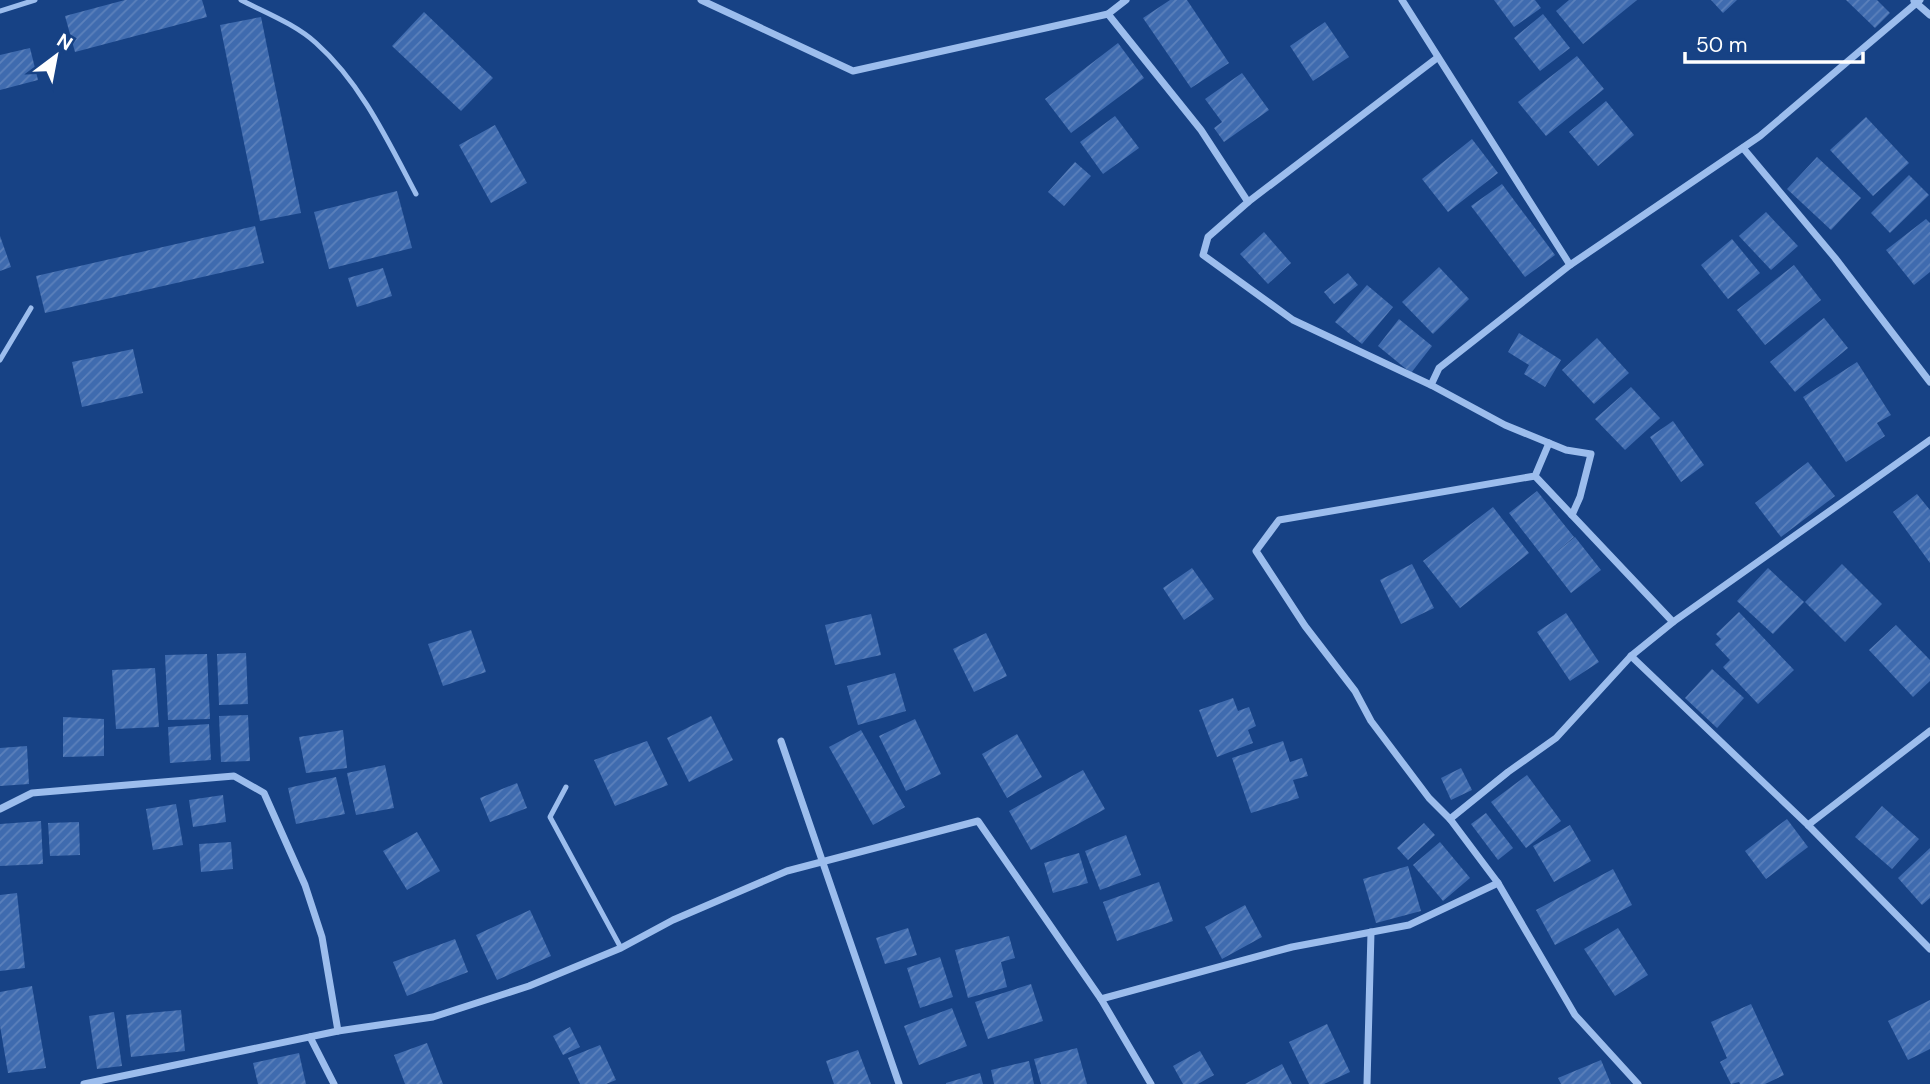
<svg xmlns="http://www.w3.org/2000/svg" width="1930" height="1084" viewBox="0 0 1930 1084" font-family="'DM Sans',sans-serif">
<defs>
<pattern id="building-hatch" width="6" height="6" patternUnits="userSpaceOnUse" patternTransform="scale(1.75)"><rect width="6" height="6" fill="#3f6baf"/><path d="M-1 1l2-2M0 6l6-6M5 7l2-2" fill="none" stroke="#5c81bb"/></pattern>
</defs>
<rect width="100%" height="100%" fill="#174285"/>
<g fill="url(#building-hatch)">
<polygon points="125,0 202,0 207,17 75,52 65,16"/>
<polygon points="1170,0 1187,0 1229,63 1191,88 1143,18"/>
<polygon points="1494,0 1535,0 1541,8 1514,27"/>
<polygon points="1569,0 1637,0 1583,44 1556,11"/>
<polygon points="1711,0 1737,0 1723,13"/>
<polygon points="1846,0 1877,0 1890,13 1875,28"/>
<polygon points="424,12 493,78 461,111 392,46"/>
<polygon points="1543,14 1570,48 1540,71 1514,38"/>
<polygon points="261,17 301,213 260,221 220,25"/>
<polygon points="1325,22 1349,57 1313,81 1290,46"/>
<polygon points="1118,43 1144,78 1071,133 1045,99"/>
<polygon points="30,48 38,80 0,90 0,55"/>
<polygon points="1577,56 1604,89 1546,136 1518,102"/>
<polygon points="1242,73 1269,110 1224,142 1214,128 1222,122 1205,99"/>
<polygon points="1606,101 1634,135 1598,166 1569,132"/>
<polygon points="1115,116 1139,148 1103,174 1080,142"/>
<polygon points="1866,117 1909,163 1873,196 1830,150"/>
<polygon points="495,125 527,183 491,203 459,145"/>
<polygon points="1472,139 1498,173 1448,212 1422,179"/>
<polygon points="1817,157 1861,198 1831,230 1787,189"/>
<polygon points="1075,162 1091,176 1064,206 1048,192"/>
<polygon points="1909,175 1929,195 1890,233 1871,213"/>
<polygon points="1502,184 1555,255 1525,277 1471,206"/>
<polygon points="397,191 412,248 329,269 314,212"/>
<polygon points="1766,212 1798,246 1771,270 1739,236"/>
<polygon points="1926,219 1930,223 1930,272 1914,285 1886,250"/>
<polygon points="255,226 264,263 45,313 36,276"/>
<polygon points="1264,232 1291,263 1268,284 1240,254"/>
<polygon points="0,236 11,267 0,271"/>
<polygon points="1732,239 1760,273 1728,299 1701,265"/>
<polygon points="1794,265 1821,300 1765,345 1737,310"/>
<polygon points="1439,267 1469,299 1433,334 1402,302"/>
<polygon points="383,268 392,296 357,307 348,278"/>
<polygon points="1348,273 1358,285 1334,304 1324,292"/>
<polygon points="1367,285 1393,307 1362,344 1335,322"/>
<polygon points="1824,318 1848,348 1795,392 1770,362"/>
<polygon points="1399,319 1432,346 1411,373 1378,346"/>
<polygon points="1519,333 1561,360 1545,387 1524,374 1529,365 1508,352"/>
<polygon points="1597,338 1629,373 1594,404 1562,370"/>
<polygon points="133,349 143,393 82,407 72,362"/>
<polygon points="1857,362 1891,415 1877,423 1885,436 1846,462 1803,397"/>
<polygon points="1631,387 1660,418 1625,450 1595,419"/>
<polygon points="1673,421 1704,465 1681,482 1650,437"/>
<polygon points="1808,462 1835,496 1781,537 1755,503"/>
<polygon points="1537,491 1574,537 1554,554 1575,537 1601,570 1571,593 1509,513"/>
<polygon points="1917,494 1930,510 1930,563 1893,512"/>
<polygon points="1493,507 1529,553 1460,608 1423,561"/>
<polygon points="1412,564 1434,608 1401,624 1380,580"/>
<polygon points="1842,564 1882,604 1845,642 1805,602"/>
<polygon points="1192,568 1214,599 1184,620 1163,588"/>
<polygon points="1768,568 1804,602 1773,634 1737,601"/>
<polygon points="1739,612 1794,670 1758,704 1723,667 1730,660 1715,644 1721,639 1716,634"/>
<polygon points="1566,613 1599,662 1570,681 1537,632"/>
<polygon points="871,614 881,655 835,665 825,625"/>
<polygon points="1896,625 1930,660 1930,681 1913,697 1869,650"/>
<polygon points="471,630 486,672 443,686 428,644"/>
<polygon points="986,633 1007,676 974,692 953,649"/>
<polygon points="246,653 248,704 219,705 217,654"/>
<polygon points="207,654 210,719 168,720 165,655"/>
<polygon points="155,668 159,727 116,729 112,670"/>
<polygon points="1712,669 1744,698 1717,728 1685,698"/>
<polygon points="895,673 906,711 858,725 847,686"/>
<polygon points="1233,698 1238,711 1249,707 1256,726 1248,730 1253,743 1217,757 1199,710"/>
<polygon points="248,715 250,761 221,762 219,716"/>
<polygon points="711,716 733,760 689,782 667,738"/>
<polygon points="63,717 104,719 104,756 63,757"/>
<polygon points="915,719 941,774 906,791 879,736"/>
<polygon points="209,724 211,760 170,763 168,727"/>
<polygon points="343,730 347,768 306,773 299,737"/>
<polygon points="861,730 905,807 873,825 829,747"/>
<polygon points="1017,734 1042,777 1007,798 982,754"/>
<polygon points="647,741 668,785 615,806 594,760"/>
<polygon points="1283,741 1290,762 1302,758 1308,776 1293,780 1299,798 1251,813 1232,758"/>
<polygon points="27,746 29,784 0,786 0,748"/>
<polygon points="385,765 394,808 356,815 347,773"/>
<polygon points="1461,768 1472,790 1451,800 1441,778"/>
<polygon points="1083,770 1105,809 1031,850 1009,811"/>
<polygon points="1527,775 1561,821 1526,848 1491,802"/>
<polygon points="336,777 345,814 296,824 288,788"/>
<polygon points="517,783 527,808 490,822 480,798"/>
<polygon points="223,795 226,822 193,827 189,800"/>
<polygon points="176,804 183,845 153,850 146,809"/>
<polygon points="1882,806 1919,839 1892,869 1855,837"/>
<polygon points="1486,813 1513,848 1498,860 1471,824"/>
<polygon points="1787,819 1808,847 1766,879 1745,851"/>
<polygon points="41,821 43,864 0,866 0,824"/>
<polygon points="79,822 80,855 50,856 48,823"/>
<polygon points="1424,823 1435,835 1408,860 1397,848"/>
<polygon points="1570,825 1591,861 1554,882 1533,846"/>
<polygon points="417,832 440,871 407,890 383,851"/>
<polygon points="1126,835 1141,875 1100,890 1085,851"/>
<polygon points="231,842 233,869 201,872 199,844"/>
<polygon points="1440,842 1470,878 1443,901 1413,865"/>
<polygon points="1930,848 1930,898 1922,905 1898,878"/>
<polygon points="1079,853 1088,883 1053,893 1044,863"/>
<polygon points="1408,866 1421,911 1376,923 1363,879"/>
<polygon points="1613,869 1632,905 1555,945 1536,910"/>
<polygon points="1159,882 1173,921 1117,941 1103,902"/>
<polygon points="17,893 25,968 0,971 0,895"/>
<polygon points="1245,905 1262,937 1222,959 1205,927"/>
<polygon points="530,910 551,956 497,980 476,935"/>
<polygon points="908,928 917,955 885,964 876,938"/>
<polygon points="1618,928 1648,975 1615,996 1584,949"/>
<polygon points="1009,936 1015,958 1001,962 1007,987 968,998 955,950"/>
<polygon points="455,939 468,972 407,996 393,962"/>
<polygon points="940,957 953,997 920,1008 907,968"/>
<polygon points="1031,984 1043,1021 988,1039 975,1002"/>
<polygon points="32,986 46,1068 8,1073 0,1026 0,992"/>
<polygon points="1930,1000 1930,1049 1908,1060 1888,1021"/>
<polygon points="1751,1004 1784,1075 1765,1084 1740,1084 1739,1082 1731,1084 1720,1062 1727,1058 1711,1022"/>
<polygon points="952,1008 967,1046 919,1065 904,1026"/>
<polygon points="181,1010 185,1051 131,1057 126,1015"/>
<polygon points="114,1012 122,1066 97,1069 89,1016"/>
<polygon points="1327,1024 1350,1072 1324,1084 1309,1084 1289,1042"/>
<polygon points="570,1027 580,1047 563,1055 553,1036"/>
<polygon points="427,1043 443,1084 405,1084 394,1055"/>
<polygon points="600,1045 616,1080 606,1084 580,1084 568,1058"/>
<polygon points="1077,1048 1087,1084 1041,1084 1034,1059"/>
<polygon points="858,1050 871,1084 834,1084 826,1061"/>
<polygon points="1200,1051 1214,1075 1198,1084 1183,1084 1173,1066"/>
<polygon points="299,1053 306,1084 258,1084 253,1063"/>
<polygon points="1601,1060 1611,1084 1561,1084 1558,1078"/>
<polygon points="1029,1061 1034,1084 994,1084 991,1070"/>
<polygon points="1282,1064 1292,1084 1245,1084"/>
<polygon points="980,1073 983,1084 946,1084 946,1083"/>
</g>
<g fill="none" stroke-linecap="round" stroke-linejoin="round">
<g stroke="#9cbded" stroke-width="5">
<path d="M241 0C266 13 295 24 316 43 361 83 388 141 416 194"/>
<polyline points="0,11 35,0"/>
<polyline points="0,360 31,308"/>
<polyline points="566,787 550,817 621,948"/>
</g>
<g stroke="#9cbded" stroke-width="7">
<polyline points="701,0 853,71 1108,14 1126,0"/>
<polyline points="1402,0 1570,265"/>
<polyline points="1914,1 1930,15"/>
<polyline points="1108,14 1201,130 1248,202 1208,237 1203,255 1293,320 1431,385 1505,425 1566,450 1591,454 1580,497 1572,515"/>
<polyline points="1743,148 1835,258 1930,382"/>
<polyline points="1248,202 1437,58"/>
<polyline points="1431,385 1439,368 1570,265 1760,136 1920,0"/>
<polyline points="1549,443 1535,476 1279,520 1256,551 1305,626 1355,691 1371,721 1429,798 1450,819 1498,883 1575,1015 1638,1084"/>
<polyline points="1673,622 1930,440"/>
<polyline points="1631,656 1808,825 1930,949"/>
<polyline points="781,741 899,1084"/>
<polyline points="0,809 32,793 234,776 264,793 305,885 322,937 338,1031"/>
<polyline points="1450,819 1508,772 1556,738 1631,656 1673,622 1535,476"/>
<polyline points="1808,825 1930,731"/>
<polyline points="1101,999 1151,1084"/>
<polyline points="310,1037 334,1084"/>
<polyline points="84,1084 338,1031 433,1017 529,986 621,948 673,920 787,871 978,821 1101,999 1292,947 1409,925 1498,883"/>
<polyline points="1367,1084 1371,932"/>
</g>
</g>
<g transform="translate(56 56) rotate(32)" stroke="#174285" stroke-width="5" paint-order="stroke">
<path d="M0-5L12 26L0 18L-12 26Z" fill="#ffffff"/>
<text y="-10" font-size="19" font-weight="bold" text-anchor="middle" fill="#ffffff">N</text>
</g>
<path d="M1685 52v10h178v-10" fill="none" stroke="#ffffff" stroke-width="3.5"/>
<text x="1696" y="52" font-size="21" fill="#ffffff" stroke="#174285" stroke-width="5" paint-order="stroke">50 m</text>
</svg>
